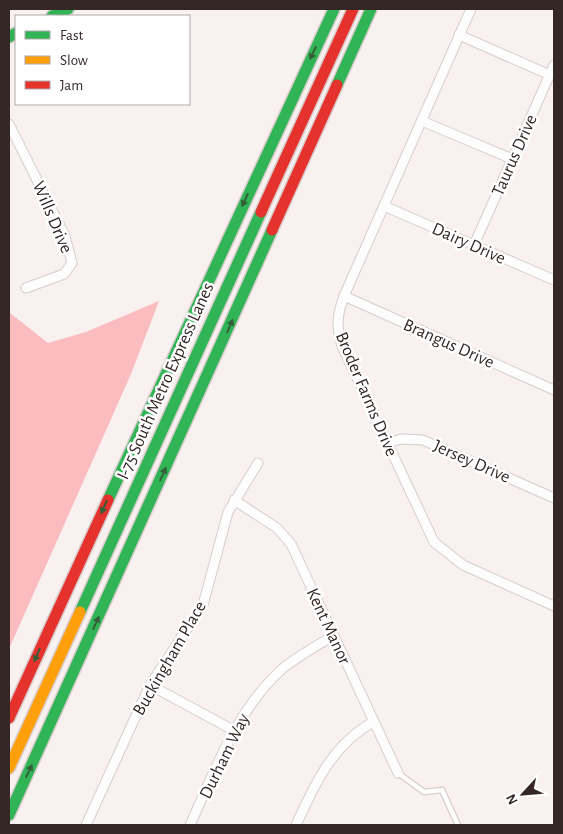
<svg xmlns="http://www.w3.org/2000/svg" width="563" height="834" viewBox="0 0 563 834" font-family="'Alegreya Sans',sans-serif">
<rect width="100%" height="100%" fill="#f9f0f0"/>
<polygon fill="#fabcbf" points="159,301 131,374 9,649 9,305 10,313 48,343 86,332"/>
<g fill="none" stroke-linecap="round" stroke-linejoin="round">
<g stroke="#d8cccc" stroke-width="7">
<polyline id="lane" points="398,773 424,792 442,790 458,825"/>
</g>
<g stroke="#d8cccc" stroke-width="11">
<g id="street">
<path d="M471 9 344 296C337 315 336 326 342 346L434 542 463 565 554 606"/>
<polyline points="459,35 550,75"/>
<polyline points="422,121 512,159"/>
<polyline points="9,124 65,236 72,263 64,274 26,288"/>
<polyline points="384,206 554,280"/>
<polyline points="474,245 554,65"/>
<polyline points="344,296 554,390"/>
<polyline points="387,443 401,439 423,440 554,498"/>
<polyline points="234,500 277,528 291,544 398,773"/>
<polyline points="150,685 233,730"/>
<polyline points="86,825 150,685 203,605 228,512 258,463"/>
<path d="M190 825C215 770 236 711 282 669 298 656 316 646 333 636"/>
<path d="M296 825C315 784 332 745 373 722"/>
</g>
</g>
<g stroke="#d8cccc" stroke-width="14">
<g id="fast">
<polyline points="52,16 68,9"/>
<polyline points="9,37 16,33"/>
<polyline points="337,85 371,9"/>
<polyline points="108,500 334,9"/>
<polyline points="80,612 261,212"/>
<polyline points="9,815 272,230"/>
</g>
</g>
<g stroke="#d8cccc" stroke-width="14">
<polyline id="slow" points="9,768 80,612"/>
</g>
<g stroke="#d8cccc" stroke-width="14">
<g id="jam">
<polyline points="261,212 353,9"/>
<polyline points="272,230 337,85"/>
<polyline points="9,718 108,500"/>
</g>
</g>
<use href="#lane" stroke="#fefdfd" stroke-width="4.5"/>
<use href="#street" stroke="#fefdfd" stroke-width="9"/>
<use href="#fast" stroke="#30b455" stroke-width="11"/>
<use href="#slow" stroke="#ff9f0a" stroke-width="11"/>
<use href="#jam" stroke="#e5322d" stroke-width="11"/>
</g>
<defs><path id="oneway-solid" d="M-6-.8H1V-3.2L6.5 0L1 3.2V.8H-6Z" transform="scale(1.25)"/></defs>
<g fill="#345f39">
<use href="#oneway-solid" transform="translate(313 53) rotate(115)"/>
<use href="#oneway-solid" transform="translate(245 200) rotate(115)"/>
<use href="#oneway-solid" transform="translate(230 326) rotate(-66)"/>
<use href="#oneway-solid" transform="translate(163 474) rotate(-66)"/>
<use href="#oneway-solid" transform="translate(104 507) rotate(114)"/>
<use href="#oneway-solid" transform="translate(96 623) rotate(-66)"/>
<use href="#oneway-solid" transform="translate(37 655) rotate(114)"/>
<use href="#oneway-solid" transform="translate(29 771) rotate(-65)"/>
</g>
<g text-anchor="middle" stroke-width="5" stroke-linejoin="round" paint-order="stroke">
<g font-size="18" fill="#362727" stroke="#fff">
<text transform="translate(514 155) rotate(-66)" y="6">Taurus Drive</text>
<text transform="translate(53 217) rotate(67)" y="6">Wills Drive</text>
<text transform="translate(469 243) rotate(24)" y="6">Dairy Drive</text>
<text transform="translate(449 343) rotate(24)" y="6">Brangus Drive</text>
<text transform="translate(165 381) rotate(-66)" y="6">I-75 South Metro Express Lanes</text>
<text transform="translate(367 394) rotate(67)" y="6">Broder Farms Drive</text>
<text transform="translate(472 461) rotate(24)" y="6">Jersey Drive</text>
<text transform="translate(329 626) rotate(65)" y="6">Kent Manor</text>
<text transform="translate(169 658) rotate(-60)" y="6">Buckingham Place</text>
<text transform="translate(224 756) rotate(-64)" y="6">Durham Way</text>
</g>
</g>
<rect width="563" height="834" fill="none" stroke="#362727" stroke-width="20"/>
<rect x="15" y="15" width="175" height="90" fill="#ffffff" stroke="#afa9a9"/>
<rect x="25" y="31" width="25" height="8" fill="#30b455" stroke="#afa9a9"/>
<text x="60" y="40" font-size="15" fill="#362727">Fast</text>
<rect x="25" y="56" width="25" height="8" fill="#ff9f0a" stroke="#afa9a9"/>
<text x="60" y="65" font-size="15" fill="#362727">Slow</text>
<rect x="25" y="81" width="25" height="8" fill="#e5322d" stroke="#afa9a9"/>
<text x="60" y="90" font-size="15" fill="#362727">Jam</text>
<g transform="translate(523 794) rotate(244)" stroke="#ffffff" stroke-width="4" paint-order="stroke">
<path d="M0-4L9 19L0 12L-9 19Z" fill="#362727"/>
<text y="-8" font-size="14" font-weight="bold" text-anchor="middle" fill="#362727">N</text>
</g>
</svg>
